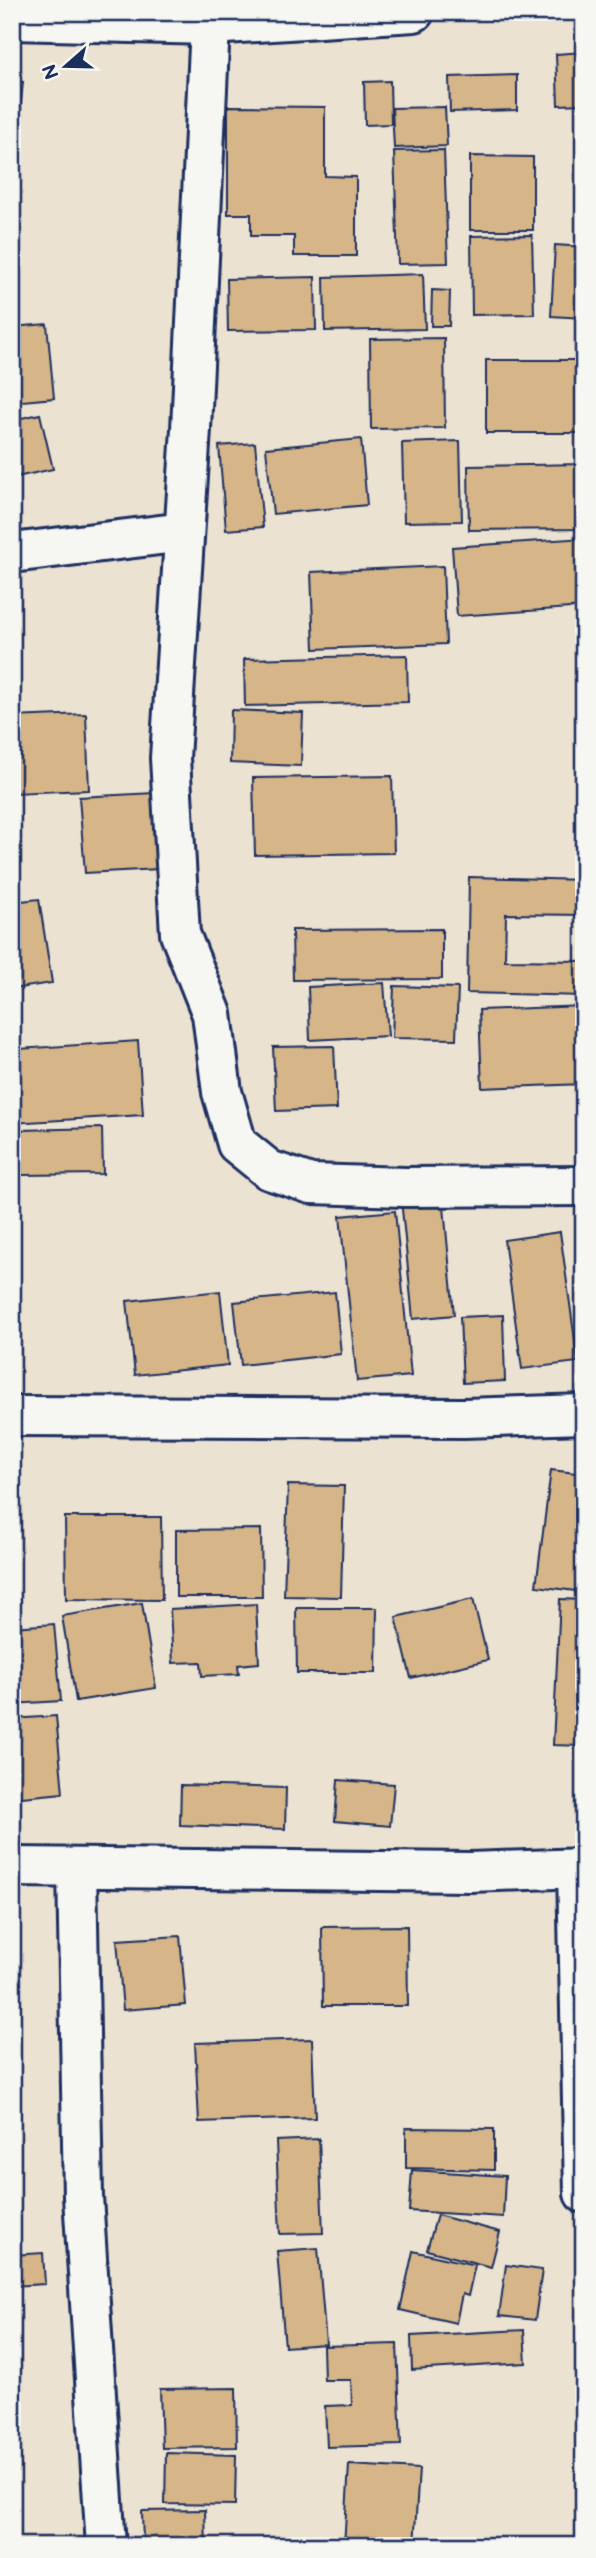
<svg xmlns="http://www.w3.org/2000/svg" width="596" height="2558" viewBox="0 0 596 2558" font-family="'Balsamiq Sans',sans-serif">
<rect width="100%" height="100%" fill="#ece2d2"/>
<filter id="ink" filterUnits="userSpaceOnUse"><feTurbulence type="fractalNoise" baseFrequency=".0143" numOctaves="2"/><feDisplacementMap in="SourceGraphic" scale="14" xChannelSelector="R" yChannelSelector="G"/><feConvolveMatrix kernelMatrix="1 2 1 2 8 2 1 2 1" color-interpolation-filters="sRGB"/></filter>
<g filter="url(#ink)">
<g fill="#d6b589" stroke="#1b2f5e" stroke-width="2">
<polygon points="584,52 584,104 558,105 556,54"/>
<polygon points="517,75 517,110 450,112 449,77"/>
<polygon points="12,81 23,82 17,142 12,142"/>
<polygon points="390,81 391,124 365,125 364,82"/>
<polygon points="228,106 325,107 325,176 356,177 356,256 294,256 294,236 251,236 251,214 228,214"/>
<polygon points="445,107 447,146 394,148 392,108"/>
<polygon points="444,150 448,263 398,264 394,151"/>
<polygon points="470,156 533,157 533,230 470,230"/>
<polygon points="532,235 534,314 472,315 471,236"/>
<polygon points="555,245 584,247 584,318 551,316"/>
<polygon points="423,274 425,329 325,331 324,277"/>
<polygon points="315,277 316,330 228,331 227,279"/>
<polygon points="432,290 450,291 449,326 431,326"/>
<polygon points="47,324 54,398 12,402 12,327"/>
<polygon points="444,338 445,428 371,429 370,339"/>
<rect x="486" y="360" width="98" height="73"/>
<polygon points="40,414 53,469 12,478 12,420"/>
<polygon points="361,439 367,505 273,514 266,448"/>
<polygon points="460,441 462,521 404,522 402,443"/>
<polygon points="255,443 263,527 226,530 219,446"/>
<polygon points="584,464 584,529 469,530 468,466"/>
<polygon points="584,538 584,607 457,616 452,547"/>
<polygon points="443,566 446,644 314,649 311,572"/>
<polygon points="407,655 408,702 245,706 244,659"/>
<polygon points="231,710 303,713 301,766 230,763"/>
<polygon points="86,714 89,790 12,793 12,717"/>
<polygon points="392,776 394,853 255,855 253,778"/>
<polygon points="154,793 159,869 85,873 79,797"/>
<polygon points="469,877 584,880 584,915 506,914 505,960 584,961 584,996 467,993"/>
<polygon points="39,899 52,983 12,989 12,902"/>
<polygon points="442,929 442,979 293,980 292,930"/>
<polygon points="384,983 388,1036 310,1040 308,987"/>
<polygon points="394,986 458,988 456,1039 392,1038"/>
<polygon points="584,1006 584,1084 482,1088 479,1010"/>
<polygon points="138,1041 143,1115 12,1123 12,1043 19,1043 19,1049"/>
<polygon points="334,1046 337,1109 276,1111 273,1047"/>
<polygon points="102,1128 103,1174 21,1175 20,1130"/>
<polygon points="443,1196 454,1315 413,1319 401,1199"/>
<polygon points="395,1211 411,1376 357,1381 340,1216"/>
<polygon points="560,1232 578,1362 522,1369 504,1240"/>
<polygon points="220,1291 228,1365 135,1375 127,1301"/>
<polygon points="335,1292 341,1354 241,1365 234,1302"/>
<polygon points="503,1315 505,1381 463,1383 460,1317"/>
<polygon points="551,1470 584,1474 584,1592 536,1586"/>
<polygon points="288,1485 344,1486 341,1597 284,1596"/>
<polygon points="65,1517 161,1517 162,1600 66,1599"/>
<polygon points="261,1529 262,1597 176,1597 176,1530"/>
<polygon points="473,1599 488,1660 411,1678 396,1617"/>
<polygon points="560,1599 584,1600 584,1746 553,1745"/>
<polygon points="142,1603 156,1688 76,1701 62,1616"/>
<polygon points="256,1604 259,1663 238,1665 239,1674 202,1676 201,1662 173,1663 170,1609"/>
<polygon points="296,1608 377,1608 376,1673 297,1673"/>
<polygon points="54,1624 61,1701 12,1704 12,1627"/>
<polygon points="56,1716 63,1793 12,1798 12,1719"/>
<polygon points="338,1780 394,1784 390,1826 335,1821"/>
<polygon points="181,1785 286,1788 285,1829 180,1825"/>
<polygon points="407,1926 408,2006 323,2006 322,1927"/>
<polygon points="180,1936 186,2005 123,2010 117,1940"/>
<polygon points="312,2039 315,2118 199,2122 195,2043"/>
<polygon points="406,2128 494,2129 494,2170 406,2168"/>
<polygon points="319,2139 323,2233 280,2234 276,2141"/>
<polygon points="412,2170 505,2176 503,2217 409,2211"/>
<polygon points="437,2215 500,2232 491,2267 427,2250"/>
<polygon points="318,2248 326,2344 285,2347 277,2251"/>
<polygon points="413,2251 475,2265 468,2296 462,2294 456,2323 400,2310"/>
<polygon points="43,2253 45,2284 12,2286 12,2255"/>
<polygon points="506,2265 542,2270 535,2320 499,2316"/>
<polygon points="524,2330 526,2363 412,2370 411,2336"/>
<polygon points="397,2344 401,2445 327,2447 325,2406 352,2405 351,2380 324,2380 323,2346"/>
<polygon points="236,2388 237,2447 162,2448 160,2389"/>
<polygon points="166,2453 236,2455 235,2505 165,2504"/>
<polygon points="349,2465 419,2469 414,2546 344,2546"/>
<polygon points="205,2510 206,2546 143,2546 142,2511"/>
</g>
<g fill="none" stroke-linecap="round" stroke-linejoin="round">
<g stroke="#1b2f5e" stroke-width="44">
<g id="minor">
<polyline points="12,20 210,25 414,12"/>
<polyline points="210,25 191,429 170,758 180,934 212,1014 222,1092 237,1144 269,1170 311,1184 405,1187 584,1186"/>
<polyline points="12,553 184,532"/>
<polyline points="12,1416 464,1418 584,1414"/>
<polyline points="12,1867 470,1872 584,1868"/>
<polyline points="77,1868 83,2197 106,2546"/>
<polyline points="577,1869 584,2193"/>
</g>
</g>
<use href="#minor" stroke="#f6f6f2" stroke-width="38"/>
</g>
</g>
<rect width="596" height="2558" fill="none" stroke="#f6f6f2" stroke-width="42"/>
<rect x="21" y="21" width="554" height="2516" fill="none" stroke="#1b2f5e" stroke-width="2.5" filter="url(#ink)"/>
<g transform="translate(66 66) rotate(250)" stroke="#f6f6f2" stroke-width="5" paint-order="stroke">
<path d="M0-5L12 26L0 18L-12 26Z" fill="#1b2f5e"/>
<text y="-10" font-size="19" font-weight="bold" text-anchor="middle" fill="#1b2f5e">N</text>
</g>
</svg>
